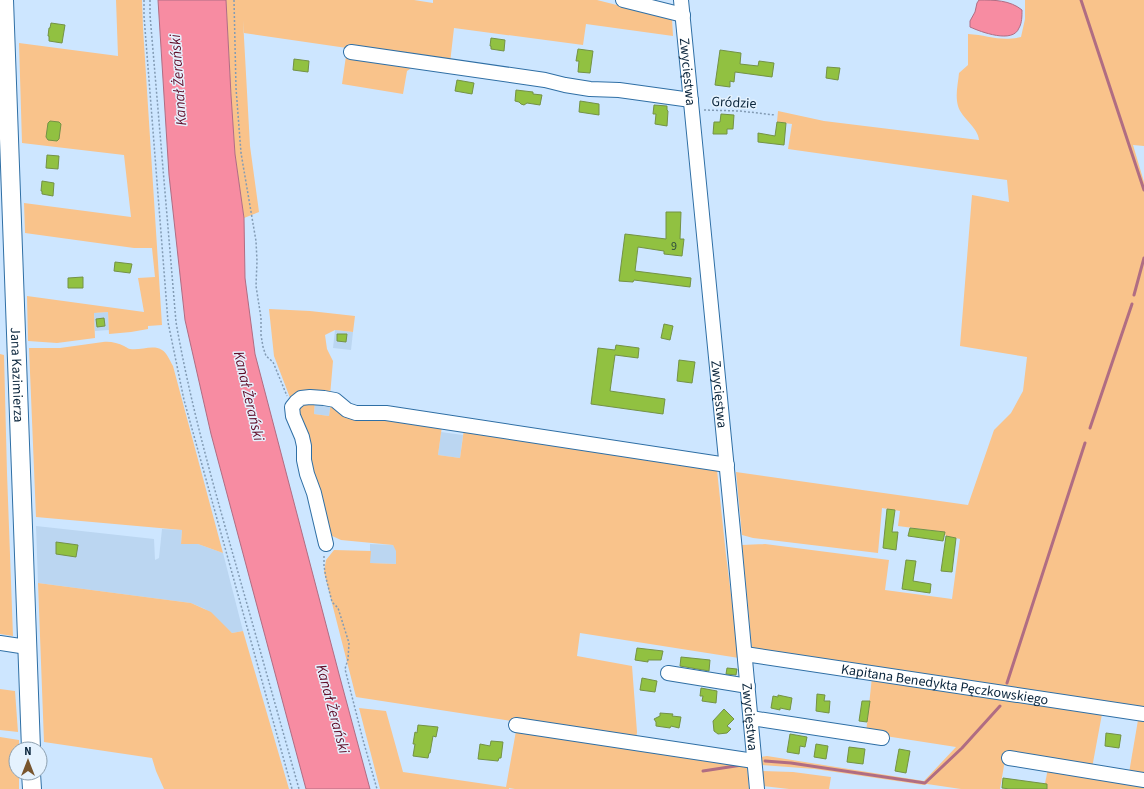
<svg xmlns="http://www.w3.org/2000/svg" width="1144" height="789" viewBox="0 0 1144 789" font-family="'Source Sans 3',sans-serif">
<rect width="100%" height="100%" fill="#cde6ff"/>
<g fill="#bbd6f1">
<polygon points="108,312 109,330 95,331 94,313"/>
<polygon points="335,330 353,332 351,350 333,348"/>
<polygon points="315,400 331,402 329,416 314,414"/>
<polygon points="441,432 463,435 460,458 438,455"/>
<polygon points="36,526 154,539 155,560 159,558 162,529 182,530 181,544 198,544 223,553 243,631 232,633 205,609 191,603 38,583"/>
<polygon points="370,544 393,545 397,551 396,564 370,563"/>
</g>
<g fill="#f9c38b">
<polygon points="116,0 142,0 143,28 162,325 148,326 148,329 131,332 109,334 108,312 94,313 95,338 57,343 28,341 27,296 144,312 138,278 155,277 152,248 134,248 25,233 24,203 131,217 124,155 22,143 19,43 118,56"/>
<polygon points="226,0 414,0 433,3 433,0 597,0 672,19 673,36 586,24 583,45 454,28 450,63 244,33 243,20 250,146 259,212 244,218 235,154 231,95"/>
<path d="M1023 0H1144V146L1133 145 1144 182V708L752 650 742 545 765 544 889 560 885 590 952 599 960 539 946 536 944 532 898 526 900 511 882 508 878 553 753 538 742 535 736 472 968 505 994 430 1011 413 1023 391 1027 357 960 346 972 195 1009 202 1007 180 788 149 792 124 777 122 778 111 824 121 979 140C978 127 962 119 958 106 955 95 958 84 959 73L968 65V34C988 35 1000 42 1021 37L1025 19V0Z"/>
<polygon points="346,56 413,67 407,71 403,94 342,84"/>
<polygon points="269,309 310,311 355,316 353,332 335,330 325,335 327,349 333,361 330,396 292,403 274,356"/>
<path d="M103 342C110 341 118 343 124 346 128 348 127 348 130 349 140 351 153 344 162 350 167 353 170 361 173 366L223 553 198 544H181L182 530 36 517 29 348H60Z"/>
<polygon points="0,354 4,355 7,473 13,636 0,634"/>
<polygon points="315,400 314,414 329,416 331,402 442,426 438,455 460,458 464,429 717,470 726,555 739,658 580,633 577,656 632,666 637,732 636,740 356,697 324,572 326,560 334,550 371,551 370,563 396,564 396,551 393,545 341,540 330,535 322,497 313,482 296,406"/>
<polygon points="38,583 191,603 211,612 232,633 243,631 289,789 164,789 156,771 152,758 44,742"/>
<polygon points="872,677 1102,714 1092,768 1006,754 1000,789 961,789 927,784 924,785 815,769 761,765 761,757 767,756 924,781 956,747 866,733"/>
<polygon points="0,689 15,691 18,732 0,730"/>
<polygon points="359,708 386,711 403,772 506,787 516,731 747,765 749,789 515,789 509,788 509,789 380,789"/>
<polygon points="1138,720 1144,721 1144,776 1129,773"/>
<polygon points="0,737 19,740 19,749 16,749 16,773 19,773 19,789 0,789"/>
<polygon points="1048,768 1144,783 1144,789 1044,789"/>
<polygon points="762,771 793,772 831,777 829,789 789,789 763,786"/>
</g>
<g fill="#f78ca2" stroke="#b06d83">
<polygon points="158,0 226,0 231,95 235,154 244,218 245,278 255,354 339,674 370,789 306,789 211,434 185,320 169,175"/>
<path d="M979 0C994 0 1010 0 1022 10 1022 16 1022 23 1019 28 1013 44 981 32 970 27V21L975 12 977 3Z"/>
</g>
<g fill="none" stroke-linecap="round" stroke-linejoin="round">
<g stroke="#b06d83" stroke-width="3">
<polyline points="1081,0 1144,190"/>
<polyline points="1134,295 1144,258"/>
<polyline points="1090,428 1132,304"/>
<polyline points="1007,683 1085,443"/>
<polyline points="765,761 791,763 925,783 962,748 1000,706"/>
<polyline points="703,771 742,765"/>
</g>
</g>
<g fill="#91c141" stroke="#739246">
<polygon points="51,23 65,25 62,43 49,41 49,36 48,36 49,28 50,28"/>
<polygon points="491,38 505,40 504,51 491,49 491,46 490,46"/>
<polygon points="578,49 593,51 590,73 578,72 579,61 576,61"/>
<polygon points="720,50 741,53 740,64 758,66 759,61 774,63 772,77 735,72 734,82 730,81 730,87 715,85"/>
<polygon points="294,59 309,61 308,72 293,70"/>
<polygon points="827,67 840,68 838,80 826,78"/>
<polygon points="457,80 474,83 472,94 455,91"/>
<polygon points="516,90 533,92 533,94 542,95 540,105 527,103 524,105 521,104 519,102 515,101"/>
<polygon points="580,101 599,104 599,115 579,112"/>
<polygon points="654,105 667,106 667,110 668,111 667,126 655,124 656,114 653,114"/>
<polygon points="721,114 734,115 733,129 727,129 727,134 713,134 714,122 720,122"/>
<polygon points="50,121 59,122 61,124 59,139 57,141 48,140 46,137 48,123"/>
<polygon points="777,122 786,123 784,145 758,142 758,133 775,136"/>
<polygon points="47,155 59,156 58,169 46,168"/>
<polygon points="42,181 54,183 53,196 42,194 42,191 41,191"/>
<polygon points="666,212 681,212 680,239 684,239 682,256 664,254 664,251 638,247 635,271 691,278 690,287 634,280 633,282 619,281 625,234 666,239"/>
<polygon points="115,262 132,264 130,273 114,271"/>
<polygon points="83,277 83,288 68,288 68,278"/>
<polygon points="104,318 105,326 97,327 96,319"/>
<polygon points="664,324 673,326 670,340 661,338"/>
<polygon points="337,334 347,334 346,342 337,341"/>
<polygon points="616,345 639,348 638,358 615,355 610,391 665,399 663,414 591,404 598,348 615,350"/>
<polygon points="679,360 695,362 692,383 677,381"/>
<polygon points="887,509 895,510 892,532 898,532 896,550 883,548"/>
<polygon points="910,528 945,532 943,541 908,536"/>
<polygon points="946,536 956,538 952,572 941,571"/>
<polygon points="56,542 78,545 76,557 56,554"/>
<polygon points="906,560 916,561 913,581 931,584 930,593 902,589"/>
<polygon points="637,648 663,651 661,660 648,660 648,662 635,660"/>
<polygon points="681,657 710,660 709,671 680,666"/>
<polygon points="727,668 737,669 736,675 726,674"/>
<polygon points="642,678 657,681 655,692 640,690"/>
<polygon points="701,688 717,691 716,703 702,701 703,696 700,696"/>
<polygon points="817,694 825,695 824,701 830,701 829,713 816,711"/>
<polygon points="778,695 792,698 790,710 780,708 780,710 771,708 773,696 778,697"/>
<polygon points="862,701 870,701 867,722 859,721"/>
<polygon points="724,709 734,719 727,726 731,729 727,733 718,734 714,731 713,721"/>
<polygon points="660,713 673,714 672,716 681,717 679,728 671,726 670,728 656,726 656,722 654,719 660,716"/>
<polygon points="418,725 438,727 436,737 433,736 430,753 429,753 428,758 413,756 415,744 413,744 415,732 417,733"/>
<polygon points="1106,733 1121,735 1119,748 1105,746"/>
<polygon points="790,734 807,737 805,747 800,746 799,754 787,752"/>
<polygon points="491,741 503,742 501,758 499,758 498,761 478,759 480,744 490,746"/>
<polygon points="816,744 828,746 826,759 814,757"/>
<polygon points="849,747 865,749 863,764 847,762"/>
<polygon points="899,749 910,751 906,773 895,771"/>
<polygon points="1003,778 1047,784 1047,789 1010,789 1002,788"/>
</g>
<g fill="none" stroke-linecap="round" stroke-linejoin="round">
<g stroke="#2f6fa5" stroke-width="16">
<g id="minor">
<polyline points="623,0 683,15"/>
<path id="s1" d="M681 0 734 541 757 789"/>
<polyline points="351,52 545,80 565,85 590,89 619,90 691,100"/>
<polyline points="326,544 314,493 307,474 304,460 304,446 302,437 293,416 292,407 296,402 301,398 310,397 324,398 335,400 347,410 356,413 386,413 727,465"/>
<polyline points="0,643 27,647"/>
<path id="s2" d="M745 654 1144 714"/>
<polyline points="668,673 748,686"/>
<polyline points="751,718 882,738"/>
<polyline points="516,725 754,761"/>
<polyline points="1009,758 1144,780"/>
</g>
</g>
<g stroke="#2f6fa5" stroke-width="20">
<g id="major">
<path id="s3" d="M4 0 31 749"/>
<polyline points="31,773 32,789"/>
</g>
</g>
<g stroke="#829bb4" stroke-width="1.5" stroke-dasharray="2 2" stroke-linecap="butt">
<polyline points="144,0 144,16 168,322 184,400 292,789"/>
<path d="M150 0V15L176 322C189 397 209 470 230 544 253 625 276 707 299 789"/>
<polyline points="234,0 236,88 241,153 256,241 257,261 256,286 261,318 261,335 263,347 266,356 273,362 287,396"/>
<polyline points="704,110 740,111 775,115"/>
<polyline points="324,556 324,566 326,578 332,602 338,608 349,643 348,659 345,669 363,740 377,789"/>
</g>
<use href="#minor" stroke="#fff" stroke-width="14"/>
<use href="#major" stroke="#fff" stroke-width="18"/>
</g>
<g text-anchor="middle" stroke-width="3" stroke-linejoin="round" paint-order="stroke">
<g font-size="12" fill="#2c4c3d">
<text x="674" y="250">9</text>
</g>
<g font-size="14" fill="#0a253c" stroke="#e5f2fe">
<text dy="5" stroke="none"><textPath href="#s1" startOffset="72">Zwycięstwa</textPath></text>
<text transform="translate(734 102) rotate(3)" y="5">Gródzie</text>
<text dy="5" stroke="none"><textPath href="#s3" startOffset="375">Jana Kazimierza</textPath></text>
<text dy="5" stroke="none"><textPath href="#s1" startOffset="396">Zwycięstwa</textPath></text>
<text dy="5" stroke="none"><textPath href="#s2" startOffset="202">Kapitana Benedykta Pęczkowskiego</textPath></text>
<text dy="5" stroke="none"><textPath href="#s1" startOffset="720">Zwycięstwa</textPath></text>
</g>
<g font-size="15" font-style="italic" fill="#610d29" stroke="#e5f2fe">
<text transform="translate(178 80) rotate(-94)" y="5">Kanał Żerański</text>
<text transform="translate(249 396) rotate(77)" y="5">Kanał Żerański</text>
<text transform="translate(333 709) rotate(75)" y="5">Kanał Żerański</text>
</g>
</g>
<g transform="translate(28 761)"><circle r="19" fill="#e5f2fe" stroke="#8da0b0"/>
<path d="M0-3L7 15L0 10L-7 15Z" fill="#78552e"/>
<text y="-6" font-size="11" font-weight="bold" text-anchor="middle" fill="#0a253c">N</text>
</g>
</svg>
